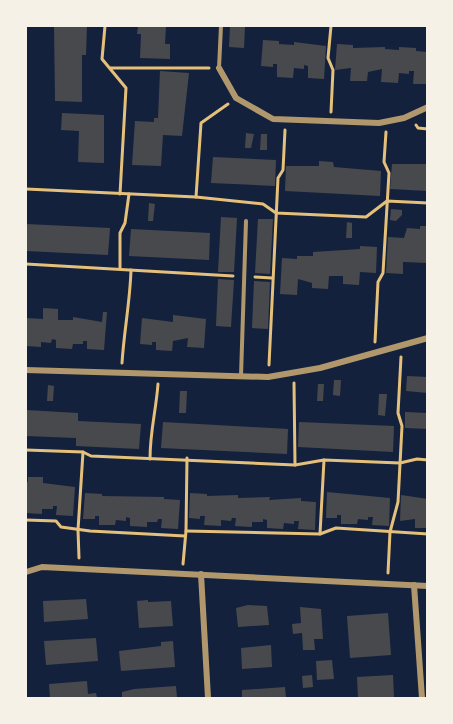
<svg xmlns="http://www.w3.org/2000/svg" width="453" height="724" viewBox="0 0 453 724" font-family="Helvetica,sans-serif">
<rect width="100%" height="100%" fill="#14213d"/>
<g fill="#48494c">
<polygon points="54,26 87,26 86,55 82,55 82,102 55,101"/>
<polygon points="138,26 166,27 165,44 170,44 170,59 140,58 141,34 137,34"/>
<polygon points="230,26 245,26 244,48 229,47"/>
<polygon points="263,40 279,41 279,44 294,45 294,42 326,46 324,79 308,78 308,66 304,65 304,69 294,68 293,78 277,77 277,64 273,64 273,67 261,66"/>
<polygon points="337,44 353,45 353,48 385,47 385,49 399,50 399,47 416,48 416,51 428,52 428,84 413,84 414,71 409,71 409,74 399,73 398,83 381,82 382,69 368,72 367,81 350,81 351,68 335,70"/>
<polygon points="160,71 189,73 182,136 163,135 161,166 132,165 135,121 154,122 154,118 158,118"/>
<polygon points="62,113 104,115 104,163 78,162 79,131 61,130"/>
<polygon points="246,133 254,134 251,148 245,148"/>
<polygon points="261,134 267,134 267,150 260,150"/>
<polygon points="213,157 276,160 275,186 211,183"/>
<polygon points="319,161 333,162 334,167 381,171 380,196 285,191 286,166 319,166"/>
<polygon points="392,164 428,164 428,191 390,189"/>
<polygon points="149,203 155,204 153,221 148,221"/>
<polygon points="391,209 402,210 402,215 396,221 390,220"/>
<polygon points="221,217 237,218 234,272 218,272"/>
<polygon points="258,219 273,219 270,274 255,273"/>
<polygon points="347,222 352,223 352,238 346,238"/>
<polygon points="26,224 110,228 108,255 26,251"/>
<polygon points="420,226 428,226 428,263 403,262 403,274 386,273 388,237 404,238 407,228 420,229"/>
<polygon points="131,229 210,233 209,260 129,256"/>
<polygon points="360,246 377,247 376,273 360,272 359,285 343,284 343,276 329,276 328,289 312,288 312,283 298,279 297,295 280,294 282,258 297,259 297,256 313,256 313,252 360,249"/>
<polygon points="218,279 234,280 231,327 216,326"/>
<polygon points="254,281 270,282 268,329 252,328"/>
<polygon points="43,308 58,309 58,320 73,320 73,317 102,322 103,312 107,312 104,350 87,349 87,341 83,341 83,344 73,344 72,349 56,348 56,340 52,339 51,343 41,342 41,347 26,346 26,318 43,319"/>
<polygon points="173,315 206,319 204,348 187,347 188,338 173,341 172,351 156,350 156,342 152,342 152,345 140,344 142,318 173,322"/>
<polygon points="407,376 428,377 428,393 406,391"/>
<polygon points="334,380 341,380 340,396 333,395"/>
<polygon points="318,384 324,384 323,401 317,401"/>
<polygon points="48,385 54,386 53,401 47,401"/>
<polygon points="180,391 187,391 186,413 179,413"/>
<polygon points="379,394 387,394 385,416 378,415"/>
<polygon points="26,410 78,413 78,421 141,424 139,449 76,446 76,438 26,436"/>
<polygon points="405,412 428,413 428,429 405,428"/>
<polygon points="163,422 288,429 287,454 161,448"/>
<polygon points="299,422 394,426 393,452 298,447"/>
<polygon points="28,477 43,477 43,483 75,487 73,516 56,515 57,506 53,506 53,509 42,509 42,514 26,513 26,482 28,482"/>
<polygon points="327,492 390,498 389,526 372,525 373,517 368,517 368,520 358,519 357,524 341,524 341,515 337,515 337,518 326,518"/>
<polygon points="85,493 102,494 102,496 164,497 164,499 180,500 178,529 161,528 162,519 158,519 157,522 147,522 147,527 130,526 130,518 126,517 126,521 116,520 115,525 99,525 99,516 95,516 95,519 83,519"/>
<polygon points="190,493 207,494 207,496 238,495 238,498 270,497 269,500 301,498 301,501 316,502 315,530 298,529 299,521 294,521 294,524 284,523 283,529 267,528 267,520 263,519 263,522 252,522 252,527 235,526 236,518 232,518 231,521 221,520 221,526 204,525 205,516 200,516 200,519 189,518"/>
<polygon points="401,495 428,499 428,528 415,528 415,519 400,521"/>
<polygon points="86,599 88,619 44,622 43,601"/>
<polygon points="148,600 148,602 171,601 173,626 139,628 137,601"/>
<polygon points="248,605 267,606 269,625 238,627 236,608"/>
<polygon points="300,607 321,609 323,639 314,639 315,650 303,650 302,633 293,634 292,624 301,623"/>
<polygon points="388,613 391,655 350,658 347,616"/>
<polygon points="96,638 98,661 46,665 44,641"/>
<polygon points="173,641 175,667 121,671 119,651 161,646 161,642"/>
<polygon points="271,645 272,667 242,669 241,648"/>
<polygon points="332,660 334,679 317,680 316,661"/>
<polygon points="312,675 313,687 303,688 302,676"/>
<polygon points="393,675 394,698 358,698 357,677"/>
<polygon points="87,681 88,694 96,693 97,698 50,698 49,684"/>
<polygon points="176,686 177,698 122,698 122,692 134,689"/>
<polygon points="285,687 286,698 242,698 242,690"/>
</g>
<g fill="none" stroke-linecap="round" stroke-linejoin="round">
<g stroke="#e5c07b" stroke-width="3">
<polyline points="105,26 102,59 126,88 120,194"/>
<polyline points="110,68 209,68"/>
<polyline points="331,112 333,70 328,58 331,26"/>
<polyline points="416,125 418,128 428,129"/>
<polyline points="26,189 196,197 263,204 276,213 366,217 387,201 428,203"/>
<polyline points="196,197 201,123 228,104"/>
<polyline points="26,264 233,276"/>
<polyline points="120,269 120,233 125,223 129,194"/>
<polyline points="255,277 272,278"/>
<polyline points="375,342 378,282 383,273 389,173 384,162 386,132"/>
<path d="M122 363C124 331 130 302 131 270"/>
<polyline points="269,365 278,178 283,170 285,130"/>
<polyline points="294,383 295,465"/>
<polyline points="26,450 83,452 91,456 295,465 324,460 400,463 417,459 428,460"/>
<path d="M150 459C150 431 156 411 158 384"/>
<polyline points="26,520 56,521 61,527 90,531 185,536"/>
<polyline points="186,531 320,534 336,528 428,534"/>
<polyline points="320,534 324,460"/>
<polyline points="79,558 78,530 83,452"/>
<polyline points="183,564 186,531 187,458"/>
<polyline points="388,573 390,532 398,502 402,426 398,413 401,357"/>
</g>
<g stroke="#b1986c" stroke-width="4">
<polyline points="219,68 221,26"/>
<polyline points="241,376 246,221"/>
</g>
<g stroke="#b1986c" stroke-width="6">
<polyline points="219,68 236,98 273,119 379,123 404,118 428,107"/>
<polyline points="26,370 268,377 320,368 428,338"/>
<polyline points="26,572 42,567 428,586"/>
<polyline points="201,574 208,698"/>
<polyline points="414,585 422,698"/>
</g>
</g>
<rect width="453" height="724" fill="none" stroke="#f6f1e7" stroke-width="54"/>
</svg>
